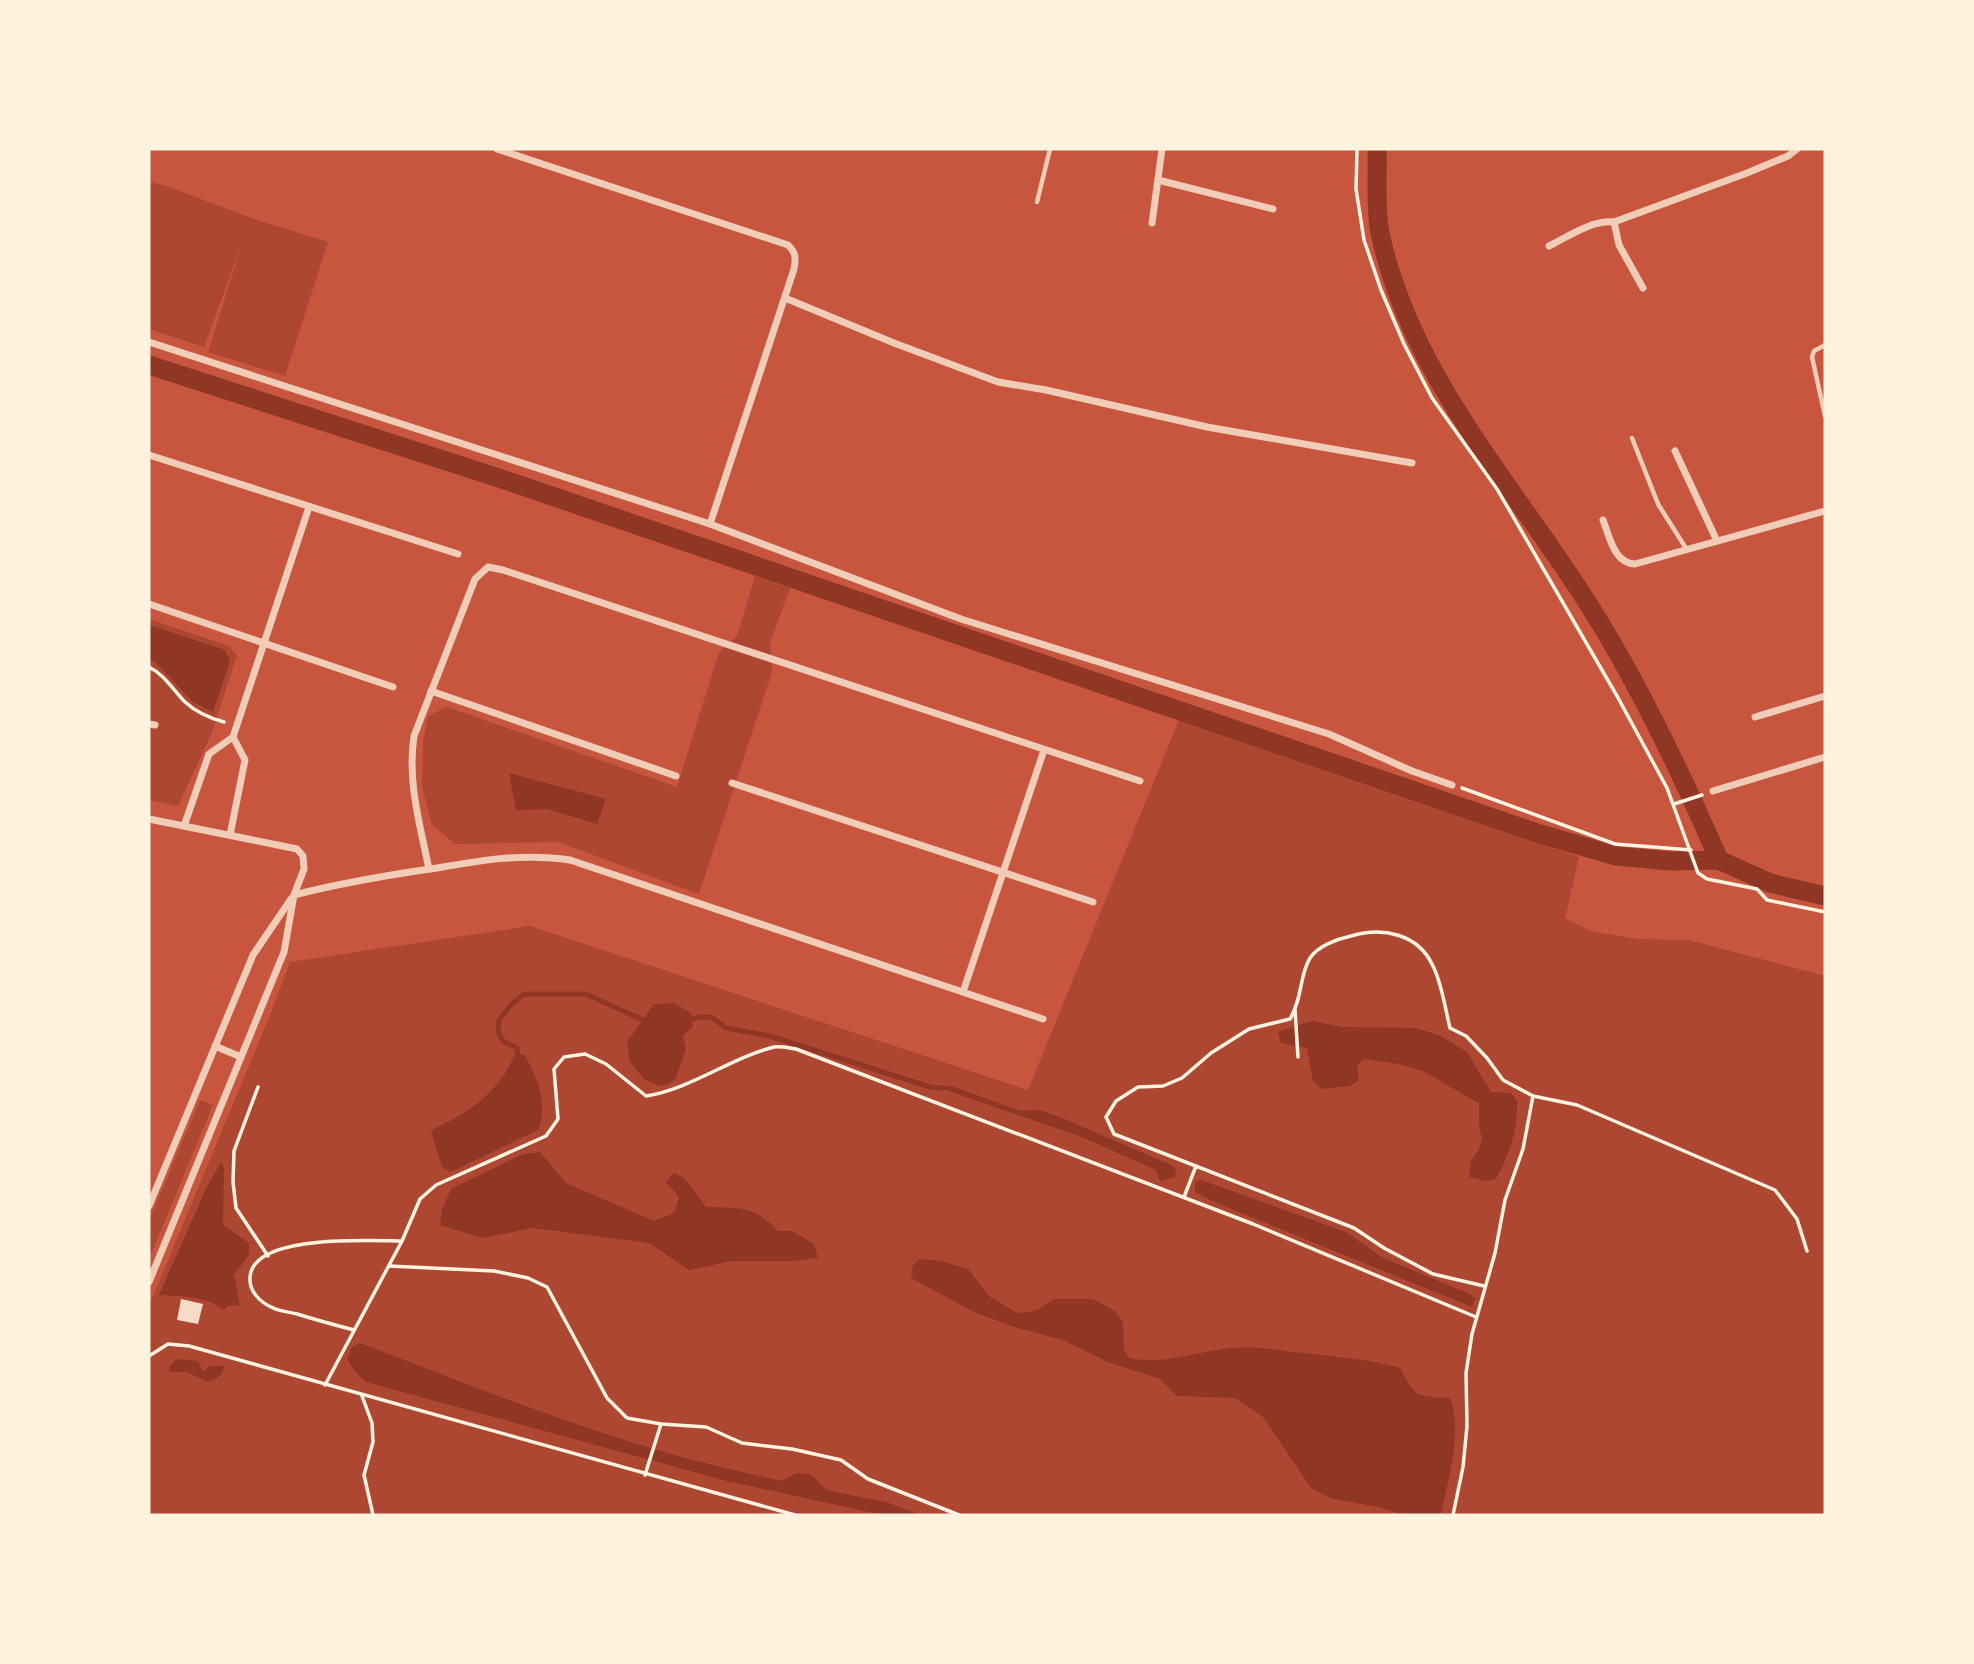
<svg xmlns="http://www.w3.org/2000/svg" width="1974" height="1664" viewBox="0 0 1974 1664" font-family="Inter,sans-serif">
<rect width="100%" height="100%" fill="#c8553d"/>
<g fill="#ae4732">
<polygon points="149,182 164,185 251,218 328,242 285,376 208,352 242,244 204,347 149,329"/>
<polygon points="755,576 790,588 770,643 772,672 699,894 558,842 455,844 432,825 422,787 423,742 428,716 447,707 677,787 719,652 737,636"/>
<polygon points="149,619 229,646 237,655 211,735 178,806 149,800"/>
<polygon points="1179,720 1579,857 1565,918 1593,932 1639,939 1689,940 1825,976 1825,1515 149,1515 149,1306 270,1015 290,962 530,926 1028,1090"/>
<polygon points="200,1100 213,1105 149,1259 149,1221"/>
</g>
<g fill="#8f3625">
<polygon points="149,625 225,650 230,661 213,712 193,702 155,662 149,660"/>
<polygon points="509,773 606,799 597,824 548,809 516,810"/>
<polygon points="674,1003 691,1013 693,1026 683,1036 686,1049 675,1080 666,1085 659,1086 644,1079 630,1062 627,1042 654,1004"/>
<path d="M1312 1021 1343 1027 1416 1028 1441 1036 1467 1052 1491 1092 1511 1093 1517 1101C1518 1130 1510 1153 1496 1179L1485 1181 1469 1177 1471 1161 1479 1149 1482 1138 1479 1127V1103C1462 1095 1447 1084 1430 1075 1411 1064 1385 1062 1364 1059L1357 1065 1359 1080 1350 1086 1322 1089 1313 1081 1307 1048 1281 1043 1278 1032Z"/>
<path d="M524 1054C537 1077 549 1104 538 1130L451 1172 442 1167 431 1132C439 1124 450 1122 459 1116 484 1100 503 1083 514 1056Z"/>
<polygon points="952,1086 1020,1111 1039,1110 1060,1117 1171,1165 1176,1169 1175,1177 1160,1181 1156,1170 1082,1137 937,1087"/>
<path d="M540 1152 566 1183 654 1221 674 1213 679 1197 666 1182 674 1173 685 1179 706 1207C740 1208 753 1205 778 1231H792L814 1244 818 1258 792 1261H732L689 1270 649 1243 533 1228 483 1238 440 1225 442 1210 451 1189 523 1154Z"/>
<path d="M221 1162 224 1168 223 1225 249 1243V1255L234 1275 240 1305 228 1306 224 1310C205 1295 182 1297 159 1295L206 1189Z"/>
<polygon points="1201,1180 1346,1232 1383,1258 1470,1294 1475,1299 1472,1307 1214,1202 1195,1192 1195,1182"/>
<path d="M920 1259 942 1261 968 1269 989 1296 1017 1313 1035 1311 1054 1299H1093L1115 1311 1123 1322 1124 1349 1129 1358C1164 1365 1195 1352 1230 1348 1253 1345 1281 1351 1305 1353 1337 1357 1369 1359 1400 1368 1416 1399 1417 1396 1450 1398 1463 1433 1448 1479 1441 1515H1405L1378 1507 1333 1499 1311 1488 1263 1417 1235 1398 1177 1396 1160 1379 1108 1362 1063 1340 1017 1328 974 1312 911 1278 913 1265Z"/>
<path d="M360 1343C452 1378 543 1415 637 1444 685 1459 733 1470 782 1481L796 1473 810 1474 827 1490 889 1503 920 1515H883L727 1481 366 1382 355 1372 347 1359 352 1347Z"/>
<path d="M176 1359 198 1361 203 1371 210 1366H224C223 1377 216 1378 207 1382L187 1372H170L169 1367Z"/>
</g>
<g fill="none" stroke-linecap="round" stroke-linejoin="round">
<g stroke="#8f3625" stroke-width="5">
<polyline points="687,1021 699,1017 711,1017 726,1028 770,1036 930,1087 944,1088"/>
<polyline points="518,1062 517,1048 503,1041 498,1032 499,1020 512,1004 524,994 586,994 647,1022"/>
</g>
<g stroke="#8f3625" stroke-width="19">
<path d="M1377 149C1378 175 1375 208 1380 233 1410 375 1514 486 1589 605 1640 686 1681 772 1719 860L1770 883 1825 896"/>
<polyline points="149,365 502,479 1540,834 1616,856 1670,861 1719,860"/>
</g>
</g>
<polygon fill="#f7dbc8" points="181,1299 203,1304 198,1324 177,1320"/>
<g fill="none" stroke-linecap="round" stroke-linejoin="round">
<g stroke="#fff3e0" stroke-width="3.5">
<polyline points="1357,149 1356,189 1364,240 1381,290 1404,344 1432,398 1497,489 1617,696 1667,788 1698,873 1707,879 1757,889 1767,900 1825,912"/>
<path d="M149 667C165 675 173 690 185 702 197 713 209 718 224 722"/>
<polyline points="1462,788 1615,844 1691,850"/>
<polyline points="1674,804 1702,795"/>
<polyline points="1295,1010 1298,1057"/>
<polyline points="258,1087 234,1151 233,1182 236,1208 268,1256"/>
<polyline points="1184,1197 1196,1166"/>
<polyline points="389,1266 494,1271 528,1278 547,1287 607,1398 627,1418 661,1424 706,1427 742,1443 792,1449 841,1460 868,1479 959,1515"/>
<path d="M1484 1286 1433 1274 1384 1248 1354 1228 1114 1134 1106 1117 1116 1101 1138 1087 1163 1086 1182 1078 1211 1053 1249 1029 1290 1019C1303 997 1299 976 1310 958 1318 946 1337 939 1351 936 1382 927 1418 933 1433 966 1442 984 1445 1008 1450 1028L1466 1036 1487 1058 1503 1080 1533 1096 1577 1105 1775 1190 1797 1219 1807 1251"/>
<path d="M354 1330C335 1325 316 1320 297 1314 289 1312 278 1311 271 1307 260 1302 249 1291 250 1278 251 1233 372 1241 402 1241"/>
<polyline points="149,1356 168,1344 189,1346 795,1515"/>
<path d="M325 1385 402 1241 420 1199 436 1185 546 1136 558 1119 554 1069 564 1057 585 1054 606 1064 646 1096C691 1089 730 1058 774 1047 781 1046 789 1048 796 1049L1253 1224 1476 1317"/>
<polyline points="362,1396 372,1423 373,1442 364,1475 373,1515"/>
<polyline points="645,1475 661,1424"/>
<polyline points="1453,1515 1463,1467 1467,1426 1466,1373 1472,1334 1495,1253 1505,1200 1523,1149 1533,1096"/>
</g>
<g stroke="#f1ccb7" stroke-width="4.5">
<polyline points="1037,202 1050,149"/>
<polyline points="1825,345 1814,351 1812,357 1825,416"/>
<polyline points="1632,438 1658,504 1687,550"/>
</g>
<g stroke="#f1ccb7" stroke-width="7">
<path d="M497 149 788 245C796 253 796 258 794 269L710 524"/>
<polyline points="1158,180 1273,209"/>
<polyline points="1152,223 1162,149"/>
<path d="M1549 246C1569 236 1592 220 1614 222"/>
<polyline points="1643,288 1619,245 1614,222 1747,173 1788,156 1797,149"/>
<polyline points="785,298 894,343 998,382 1046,390 1207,427 1412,463"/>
<polyline points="149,342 710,524 961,619 1329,734 1412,771 1452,785"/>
<polyline points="1675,451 1717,541"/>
<polyline points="149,455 458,554"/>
<path d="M1603 520C1610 538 1614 563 1635 564L1825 511"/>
<polyline points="149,604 393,687"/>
<polyline points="431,691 676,776"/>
<polyline points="1755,717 1825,696"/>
<polyline points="149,724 155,725"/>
<polyline points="732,783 1093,902"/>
<polyline points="1713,791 1825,757"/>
<polyline points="149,819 297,849 303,856 304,869 294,895 284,952 149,1282"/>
<polyline points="184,826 209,754 233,737 309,507"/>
<polyline points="230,835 245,760 233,737"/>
<path d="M429 869C420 825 407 781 414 736L475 579 488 567 503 570 1140 781"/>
<path d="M294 895C341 883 388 875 437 868 482 860 525 853 570 860L1043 1019"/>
<polyline points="963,992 1044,750"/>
<polyline points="215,1046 241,1057"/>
<polyline points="149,1206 253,955 291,899"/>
</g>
</g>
<rect width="1974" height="1664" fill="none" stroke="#fff3e0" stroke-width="301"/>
</svg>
